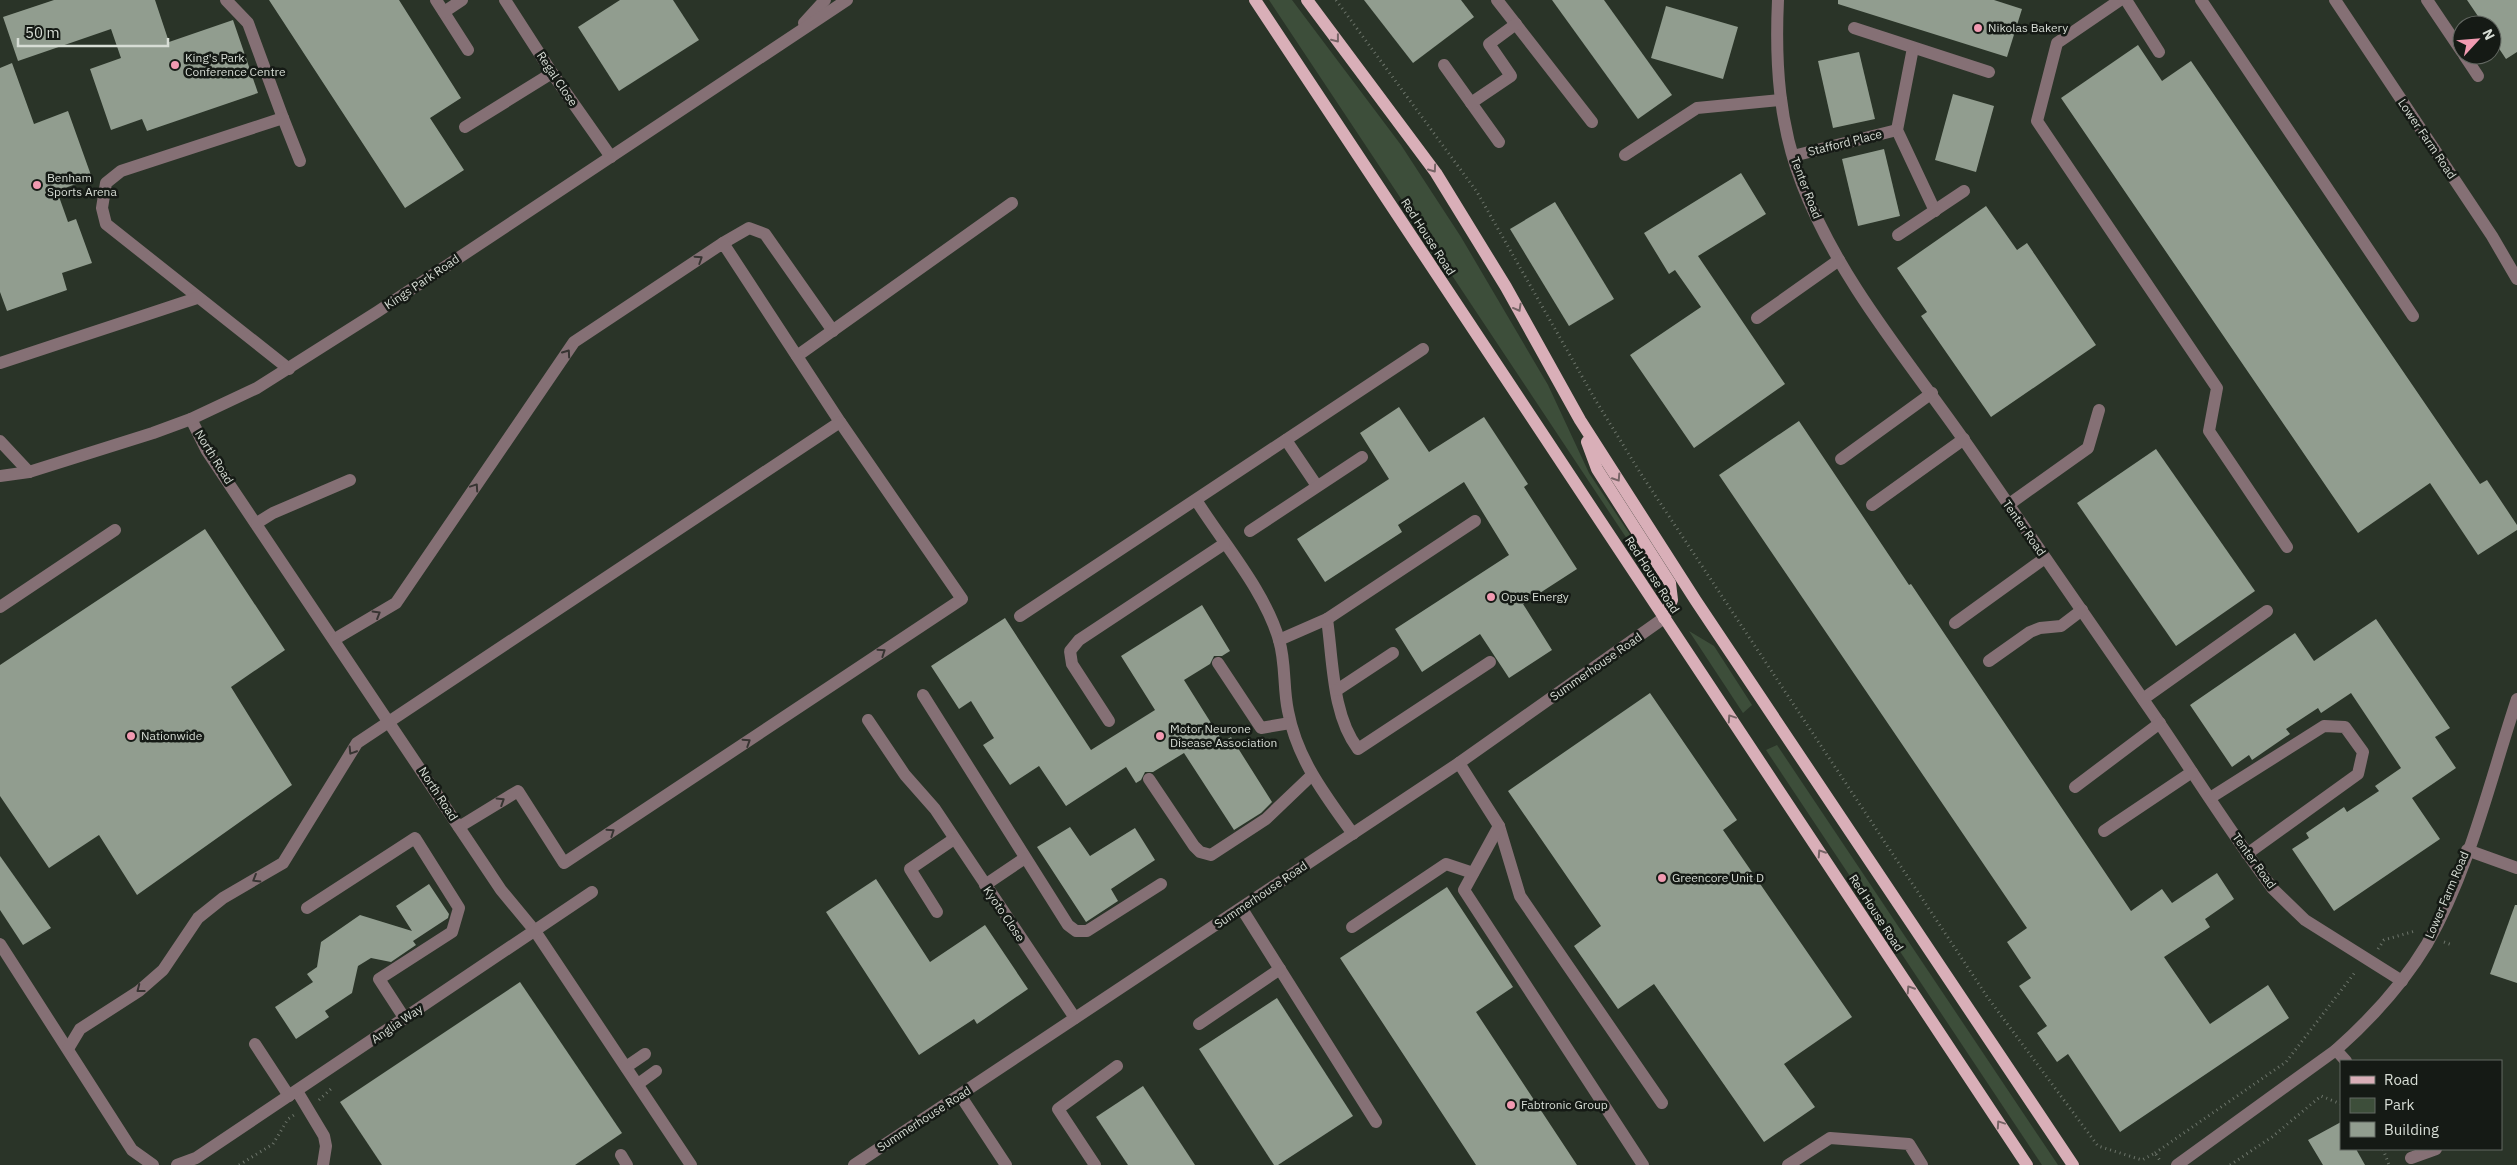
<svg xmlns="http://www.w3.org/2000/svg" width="2517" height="1165" viewBox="0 0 2517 1165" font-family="'IBM Plex Sans',sans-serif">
<rect width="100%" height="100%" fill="#2a3428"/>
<g fill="#3d4e3a">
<polygon points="1269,0 1292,0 1401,145 1461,237 1548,385 1589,473 1657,575 1653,578"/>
<polygon points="1689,631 1714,646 1752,705 1743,713"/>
<polygon points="1777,745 2058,1165 2042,1165 1766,750"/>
</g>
<g fill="#919d8f">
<polygon points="54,0 155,0 169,42 233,20 258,93 147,131 142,119 111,130 90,69 121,58 111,29 18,61 3,17"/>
<polygon points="269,0 399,0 461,98 430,118 464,170 405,208"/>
<polygon points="620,0 673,0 699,40 619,91 578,27"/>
<polygon points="1364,0 1461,0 1474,17 1413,63"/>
<polygon points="1552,0 1604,0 1672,95 1638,119"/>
<polygon points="1838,0 1994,0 2022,9 2007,57 1838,4"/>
<polygon points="2467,0 2517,0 2517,52 2506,59 2492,38 2492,25 2484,25"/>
<polygon points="1666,6 1738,27 1723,79 1651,58"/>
<polygon points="2138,45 2162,81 2191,61 2480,484 2487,480 2517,525 2517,530 2478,555 2430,483 2358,533 2061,98"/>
<polygon points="1859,52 1875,119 1833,128 1818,61"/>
<polygon points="12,63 34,124 68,111 92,178 57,191 68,222 76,219 92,263 62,273 67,290 7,311 0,292 0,68"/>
<polygon points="1953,94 1994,106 1976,172 1935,160"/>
<polygon points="1884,149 1900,216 1858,226 1842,159"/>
<polygon points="1741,173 1766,214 1698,256 1785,384 1694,448 1630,355 1701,307 1675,270 1669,274 1644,233"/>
<polygon points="1555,202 1614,299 1569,326 1510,229"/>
<polygon points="1986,206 2017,250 2027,243 2096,345 1991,417 1921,316 1927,312 1897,268"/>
<polygon points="1399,407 1429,452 1484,417 1528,484 1524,487 1577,569 1523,604 1552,650 1509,678 1480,634 1422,672 1395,629 1509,555 1464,482 1398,525 1402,532 1325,582 1297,539 1389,479 1360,433"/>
<polygon points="1799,421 1909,585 1911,584 2131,911 2162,889 2172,903 2217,873 2234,899 2205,919 2210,927 2164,957 2210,1024 2268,985 2289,1018 2120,1132 2068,1054 2057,1062 2037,1033 2047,1026 2019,986 2031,978 2007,942 2027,928 1719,475"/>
<polygon points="2156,449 2255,591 2176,646 2077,503"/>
<polygon points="205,529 285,650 231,687 292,785 137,895 99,835 49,868 0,796 0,665"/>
<polygon points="1202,605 1230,651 1222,656 1214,656 1210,664 1184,680 1223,742 1231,737 1272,802 1261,813 1234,830 1184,753 1153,772 1145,772 1141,780 1136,783 1126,767 1066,806 1039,766 1010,785 983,745 994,738 971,701 959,709 931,666 1005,618 1091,750 1155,710 1121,656"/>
<polygon points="2376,619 2450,728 2435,737 2456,768 2412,798 2440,839 2334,911 2292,849 2309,838 2306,833 2344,807 2347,812 2379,791 2375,786 2401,768 2351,693 2321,713 2318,708 2286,729 2290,734 2252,760 2249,755 2232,767 2190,705 2295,633 2314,661"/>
<polygon points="1650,693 1737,820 1723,830 1852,1017 1784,1064 1815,1107 1764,1142 1654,984 1618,1009 1574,946 1601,926 1508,791"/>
<polygon points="1070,827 1090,856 1135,828 1155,860 1111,889 1118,901 1086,922 1037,847"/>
<polygon points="0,856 51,928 23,945 0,910"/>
<polygon points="876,879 930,962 985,925 1028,989 977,1024 974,1019 919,1055 826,912"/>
<polygon points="429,884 449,914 448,918 413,941 416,945 391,962 371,958 358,966 352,993 325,1011 329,1017 296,1039 275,1007 313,982 307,974 317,967 321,942 360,915 412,931 396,906"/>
<polygon points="1447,887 1513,987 1476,1012 1577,1165 1476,1165 1340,958"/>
<polygon points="2515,905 2517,905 2517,983 2490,974"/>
<polygon points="520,982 622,1133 575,1165 382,1165 340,1102"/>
<polygon points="1277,998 1353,1116 1278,1165 1274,1165 1199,1049"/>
<polygon points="1143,1086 1195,1165 1128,1165 1096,1117"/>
<polygon points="2341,1122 2341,1149 2356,1149 2365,1165 2323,1165 2308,1140"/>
</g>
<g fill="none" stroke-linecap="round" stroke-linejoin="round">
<g stroke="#6d756b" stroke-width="3" stroke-dasharray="1 4" stroke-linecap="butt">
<polyline points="1336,0 1477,192 1596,401 1641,474 1988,998 2098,1146 2142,1160 2155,1153 2161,1162"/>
<polyline points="2444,942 2452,945"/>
<polyline points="2378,949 2384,940 2415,931"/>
<polyline points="319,1100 333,1087"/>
<polyline points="2383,1149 2389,1165"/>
<polyline points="2155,1153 2286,1062 2356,971"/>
<polyline points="239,1165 273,1144 288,1119 294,1115"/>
<polyline points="2230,1165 2272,1137 2321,1096 2341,1104"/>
</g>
<g stroke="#857075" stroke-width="12">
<polyline points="226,0 248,23 283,118 121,171 106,183 102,208 106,224 289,369"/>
<polyline points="436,0 468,50"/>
<polyline points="505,0 552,73 611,157"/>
<polyline points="1497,0 1592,122"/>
<path d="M1778 0C1775 63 1779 125 1802 184 1841 285 1915 368 1975 456 2036 545 2098 633 2158 721 2196 777 2232 835 2273 889L2305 920 2402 981"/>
<polyline points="2120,0 2057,43 2037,121 2217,388 2209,431 2287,547"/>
<polyline points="2126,0 2159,52"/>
<polyline points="2201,0 2413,316"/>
<polyline points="2335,0 2492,236 2517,279"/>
<polyline points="2427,0 2462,52"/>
<polyline points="444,12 462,0"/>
<polyline points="804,23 825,0"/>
<polyline points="1854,28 1989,72"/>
<polyline points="1913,48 1897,130 1935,211"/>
<polyline points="2464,55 2478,76"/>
<polyline points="1444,65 1499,142"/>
<polyline points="1471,103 1511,76 1489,44 1516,24"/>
<polyline points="283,118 300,161"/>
<polyline points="465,127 552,73"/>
<polyline points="1625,155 1697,108 1781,100"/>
<polyline points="1793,156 1897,130"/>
<polyline points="1898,235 1964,191"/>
<polyline points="723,243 749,228 765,234 833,331"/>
<polyline points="1757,318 1839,260"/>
<polyline points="797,356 1012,203"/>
<polyline points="0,363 197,298"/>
<polyline points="191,419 207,451 501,890 535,931 691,1165"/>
<polyline points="1286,440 1317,486"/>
<polyline points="0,441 29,472"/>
<polyline points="1841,459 1932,393"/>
<polyline points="0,476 29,472 153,433 191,419 257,388 377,312 847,0"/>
<path d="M1196 500C1223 543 1265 591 1279 640 1286 663 1283 688 1288 711 1297 759 1325 795 1353 834"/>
<polyline points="1872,505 1964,439"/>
<polyline points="2008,505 2088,448 2099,410"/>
<polyline points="257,523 273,513 350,480"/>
<polyline points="1250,531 1362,457"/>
<polyline points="0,607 115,530"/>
<polyline points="1020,616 1423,349"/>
<path d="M1327 619C1333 661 1332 715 1358 749L1490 662"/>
<polyline points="1955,623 2045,558"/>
<polyline points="335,639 396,603 574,342 723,243 840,422 962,599 564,863 518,791 459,827"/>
<polyline points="1279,640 1327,619 1475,521"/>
<polyline points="1989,661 2030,632 2040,628 2061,626 2082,610"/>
<polyline points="1218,663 1261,728 1290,723"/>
<polyline points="1337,690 1393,653"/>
<polyline points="923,695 1068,925 1076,931 1087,931 1161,884"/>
<polyline points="2143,699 2267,611"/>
<polyline points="868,720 905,775 935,809 1075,1018"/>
<polyline points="1109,721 1072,664 1070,651 1079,640 1224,544"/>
<polyline points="1459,763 1499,826 1520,896 1662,1103"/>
<polyline points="1149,779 1194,846 1200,852 1211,855 1266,819 1312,775"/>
<polyline points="2075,787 2160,723"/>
<polyline points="2210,798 2324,726 2345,727 2363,752 2358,774 2247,854"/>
<polyline points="1499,826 1464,890 1643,1165"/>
<polyline points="2104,831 2192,772"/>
<polyline points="2467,850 2517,868"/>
<polyline points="985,885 1025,858"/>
<polyline points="307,908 415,838 459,908 452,932 379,979 405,1019"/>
<polyline points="1242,909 1376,1122"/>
<polyline points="937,912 910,869 954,839"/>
<polyline points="1352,927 1446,864 1473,873"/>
<polyline points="0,944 132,1150 153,1165"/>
<polyline points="1199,1024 1280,969"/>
<polyline points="255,1044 289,1096"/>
<polyline points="68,1049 80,1029 139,991 163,970 198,918 223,898 283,863 357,743 840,422"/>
<polyline points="2336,1050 2346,1061"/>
<polyline points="626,1067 645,1054"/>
<polyline points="638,1084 656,1071"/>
<polyline points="297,1091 324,1136 326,1146 323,1165"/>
<polyline points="960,1095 1006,1165"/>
<polyline points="621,1155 627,1165"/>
<polyline points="2411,1158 2436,1149"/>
<polyline points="177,1165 196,1158 592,892"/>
<polyline points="854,1165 1459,763 1664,618"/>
<polyline points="1095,1165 1058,1109 1117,1066"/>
<polyline points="1788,1165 1830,1138 1909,1144 1922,1165"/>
<path d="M2177 1165 2336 1050C2371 1019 2403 984 2427 944 2470 869 2490 780 2517 699"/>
</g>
<g stroke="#d9afb8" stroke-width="12">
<polyline points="1255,0 2027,1165"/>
<polyline points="1307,0 1436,173 1506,287 1580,420 1696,601 2073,1165"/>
<polyline points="1587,442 1597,469 1670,583 1672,600 1664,618"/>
</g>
</g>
<defs><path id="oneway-chevron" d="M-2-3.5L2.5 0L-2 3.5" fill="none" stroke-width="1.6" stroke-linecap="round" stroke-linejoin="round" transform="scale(1.25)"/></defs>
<g stroke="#776466">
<use href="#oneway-chevron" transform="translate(1336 39) rotate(52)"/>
<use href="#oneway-chevron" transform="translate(1433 169) rotate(55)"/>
<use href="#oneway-chevron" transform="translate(1518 308) rotate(61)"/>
<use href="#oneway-chevron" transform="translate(1617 478) rotate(57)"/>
<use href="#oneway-chevron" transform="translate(1731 718) rotate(-124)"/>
<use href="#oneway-chevron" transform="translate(1821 853) rotate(-123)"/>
<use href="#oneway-chevron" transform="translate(1910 989) rotate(-123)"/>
<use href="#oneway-chevron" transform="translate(2000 1124) rotate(-124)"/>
</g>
<g stroke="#373432">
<use href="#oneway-chevron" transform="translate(699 259) rotate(-33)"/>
<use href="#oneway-chevron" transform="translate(567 353) rotate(-55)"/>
<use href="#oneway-chevron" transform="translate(475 487) rotate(-56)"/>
<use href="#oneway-chevron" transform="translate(377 614) rotate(-31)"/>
<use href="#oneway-chevron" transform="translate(882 652) rotate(-34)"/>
<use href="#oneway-chevron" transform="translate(747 742) rotate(-33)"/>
<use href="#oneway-chevron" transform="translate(352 751) rotate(122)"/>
<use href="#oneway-chevron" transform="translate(501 801) rotate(-32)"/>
<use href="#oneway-chevron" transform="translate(611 832) rotate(-34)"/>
<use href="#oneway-chevron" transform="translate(256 879) rotate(149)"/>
<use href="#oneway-chevron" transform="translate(140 989) rotate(142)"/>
</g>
<g fill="#f19ab1" stroke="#151a15" stroke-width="2">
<circle cx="1978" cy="28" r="5"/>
<circle cx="175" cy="65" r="5"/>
<circle cx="37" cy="185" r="5"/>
<circle cx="1491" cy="597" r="5"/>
<circle cx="131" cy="736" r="5"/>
<circle cx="1160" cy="736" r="5"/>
<circle cx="1662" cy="878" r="5"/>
<circle cx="1511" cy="1105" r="5"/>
</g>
<g text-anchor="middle" stroke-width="5" stroke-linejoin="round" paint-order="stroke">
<g font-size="12" fill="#d7ddd5" stroke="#151a15" text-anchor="start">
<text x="1988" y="32">Nikolas Bakery</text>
<text x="185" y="62">King's Park<tspan x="185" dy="14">Conference Centre</tspan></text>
<text x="47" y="182">Benham<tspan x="47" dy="14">Sports Arena</tspan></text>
<text x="1501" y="601">Opus Energy</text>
<text x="1170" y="733">Motor Neurone<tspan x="1170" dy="14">Disease Association</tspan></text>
<text x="141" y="740">Nationwide</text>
<text x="1672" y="882">Greencore Unit D</text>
<text x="1521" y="1109">Fabtronic Group</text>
</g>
<g font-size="12" fill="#d7ddd5" stroke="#151a15">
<text transform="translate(557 79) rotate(56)" y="4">Regal Close</text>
<text transform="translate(2427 139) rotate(56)" y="4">Lower Farm Road</text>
<text transform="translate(1845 143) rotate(-14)" y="4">Stafford Place</text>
<text transform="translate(1806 188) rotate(69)" y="4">Tenter Road</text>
<text transform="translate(1428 237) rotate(57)" y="4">Red House Road</text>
<text transform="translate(422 282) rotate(-34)" y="4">Kings Park Road</text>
<text transform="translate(214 457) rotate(58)" y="4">North Road</text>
<text transform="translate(2024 528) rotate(55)" y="4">Tenter Road</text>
<text transform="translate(1652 575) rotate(57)" y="4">Red House Road</text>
<text transform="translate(1596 667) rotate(-35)" y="4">Summerhouse Road</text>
<text transform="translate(438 794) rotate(57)" y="4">North Road</text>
<text transform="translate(2254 861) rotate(54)" y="4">Tenter Road</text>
<text transform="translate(1261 895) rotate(-34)" y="4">Summerhouse Road</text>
<text transform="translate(2447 895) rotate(-67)" y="4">Lower Farm Road</text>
<text transform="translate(1876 913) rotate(57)" y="4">Red House Road</text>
<text transform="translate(1004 914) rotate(56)" y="4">Kyoto Close</text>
<text transform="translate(397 1024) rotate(-34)" y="4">Anglia Way</text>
<text transform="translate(924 1119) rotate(-33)" y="4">Summerhouse Road</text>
</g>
</g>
<rect x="2340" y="1060" width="162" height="90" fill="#151a15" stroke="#636862"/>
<rect x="2350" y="1076" width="25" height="8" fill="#d9afb8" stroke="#636862"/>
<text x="2384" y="1085" font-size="15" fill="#d7ddd5">Road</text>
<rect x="2350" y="1098" width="25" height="15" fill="#3d4e3a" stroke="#636862"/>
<text x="2384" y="1110" font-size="15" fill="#d7ddd5">Park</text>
<rect x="2350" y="1122" width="25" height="15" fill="#919d8f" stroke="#636862"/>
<text x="2384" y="1135" font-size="15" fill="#d7ddd5">Building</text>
<g transform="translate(2477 40) rotate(64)"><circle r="24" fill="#151a15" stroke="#636862"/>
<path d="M0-4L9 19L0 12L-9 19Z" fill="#f19ab1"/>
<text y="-8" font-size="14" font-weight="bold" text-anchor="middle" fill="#d7ddd5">N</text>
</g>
<path d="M18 38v8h150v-8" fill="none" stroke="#d7ddd5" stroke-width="2.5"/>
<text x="25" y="38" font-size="15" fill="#d7ddd5" stroke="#151a15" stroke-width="4" paint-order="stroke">50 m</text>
</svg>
